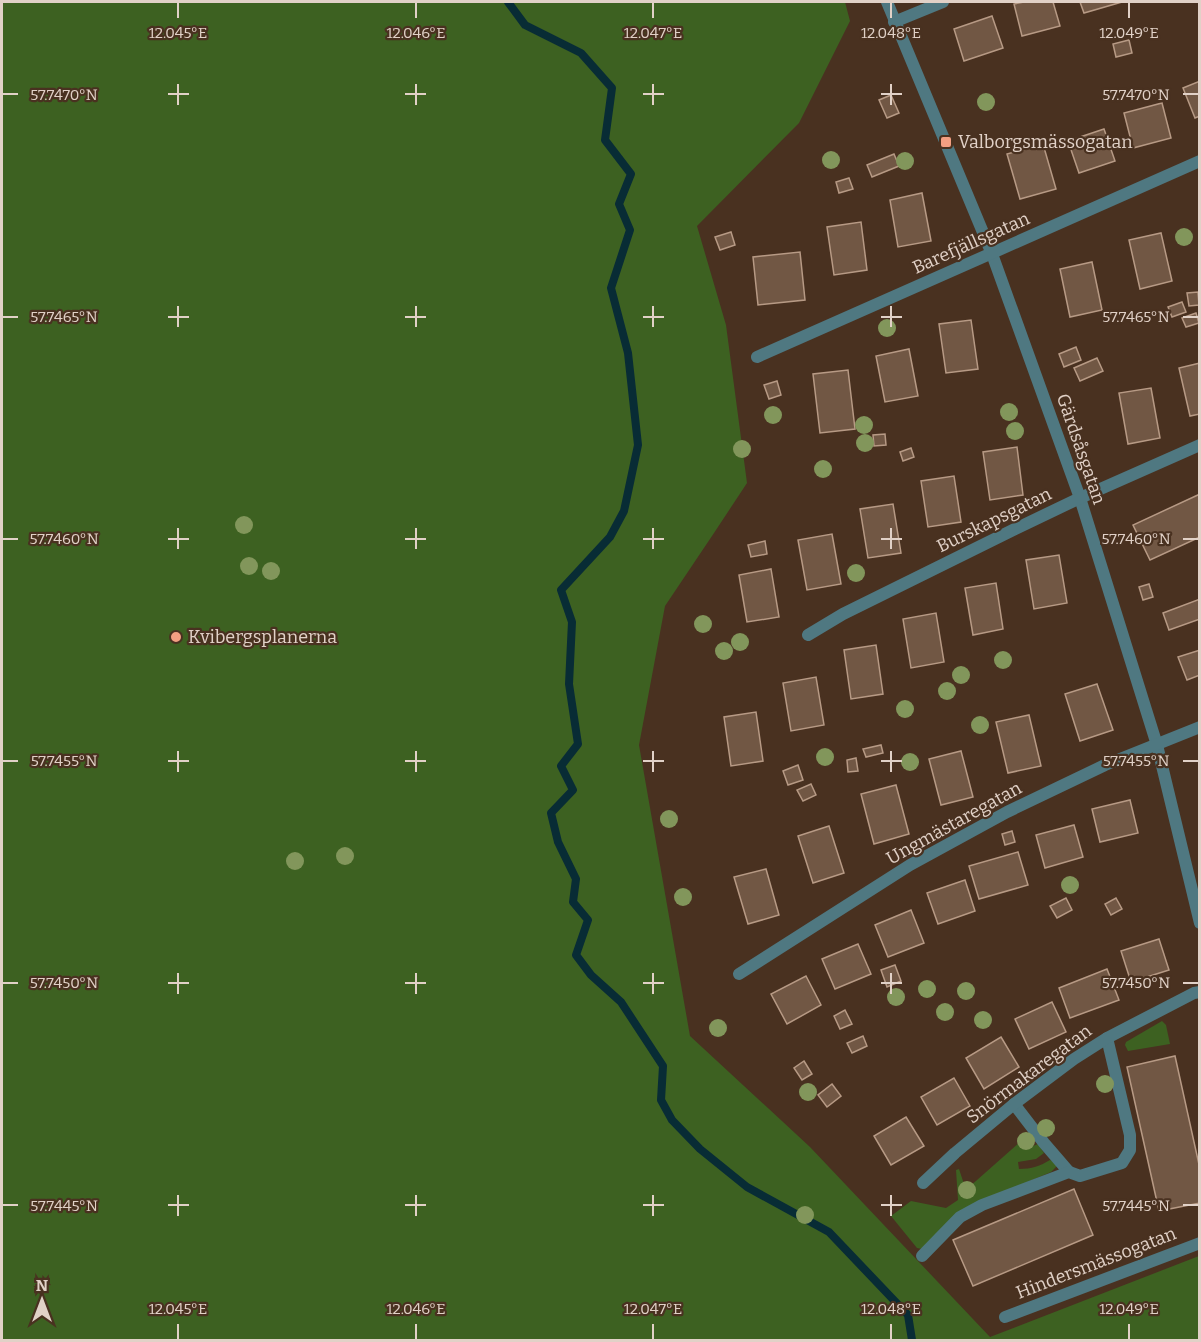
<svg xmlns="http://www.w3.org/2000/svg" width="1201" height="1342" viewBox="0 0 1201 1342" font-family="Bitter,serif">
<rect width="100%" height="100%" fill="#493120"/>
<g fill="#3d6121">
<polygon points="2,2 845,2 850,21 799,123 697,226 726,325 747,483 714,533 665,606 639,745 690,1036 810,1147 990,1337 1199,1256 1199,1340 2,1340"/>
<polygon points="1162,1021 1166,1025 1170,1044 1128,1051 1125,1045 1126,1042"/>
<path d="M1020 1142C1026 1148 1031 1147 1038 1144L1044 1153 1036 1159 1018 1162 1019 1169C1032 1169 1040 1166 1050 1160L1056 1163 1057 1166 1051 1172 994 1196 922 1249 917 1248 891 1216 911 1201 946 1208 958 1200 956 1170 959 1169 965 1187 968 1188Z"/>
</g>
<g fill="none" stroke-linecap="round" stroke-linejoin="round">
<polyline stroke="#082c35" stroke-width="8" points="508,2 525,25 581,53 612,88 605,140 631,174 619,204 630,230 611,288 628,353 638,445 624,511 610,537 561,590 572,622 569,684 578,744 561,766 573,790 551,813 558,842 576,879 573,902 588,920 576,955 591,975 621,1002 663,1066 661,1100 672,1120 700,1149 747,1187 829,1232 908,1315 912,1340"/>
</g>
<g fill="#715744" stroke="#b79a85" stroke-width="1.5">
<polygon points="1024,2 1053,2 1060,26 1022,36 1014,4"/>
<polygon points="1080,2 1122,2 1084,13"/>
<polygon points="992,16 1003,48 964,61 954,29"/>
<polygon points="1129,40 1132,53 1116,57 1113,44"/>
<polygon points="1200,81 1200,116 1195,118 1183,88"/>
<polygon points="891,95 899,113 887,118 879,100"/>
<polygon points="1162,103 1171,138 1133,148 1124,113"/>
<polygon points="1104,129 1115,161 1079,173 1068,141"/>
<polygon points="1043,144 1056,189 1020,199 1007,154"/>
<polygon points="894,154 899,166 872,177 867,165"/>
<polygon points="849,178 853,189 839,193 836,182"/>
<polygon points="922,193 931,241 898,247 890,200"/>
<polygon points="861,222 867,270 834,275 827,227"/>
<polygon points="731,232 735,245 720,250 715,237"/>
<polygon points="1161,233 1172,281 1140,289 1129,240"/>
<polygon points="800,252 805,300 758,305 753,257"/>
<polygon points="1092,262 1102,310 1070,317 1060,269"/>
<polygon points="1198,292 1199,305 1189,306 1187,293"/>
<polygon points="1182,302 1186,312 1172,317 1168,307"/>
<polygon points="1196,313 1199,323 1186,327 1182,318"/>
<polygon points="971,320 978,369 946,373 939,324"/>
<polygon points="1076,347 1081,360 1064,367 1059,354"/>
<polygon points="909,349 918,396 885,402 876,356"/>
<polygon points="1097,358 1103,371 1080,381 1074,368"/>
<polygon points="1200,363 1200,414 1190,416 1179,368"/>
<polygon points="848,370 855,429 820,433 813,374"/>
<polygon points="777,381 781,395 769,399 764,385"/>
<polygon points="1151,388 1160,438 1128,444 1119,393"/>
<polygon points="885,434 886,445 874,446 873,435"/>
<polygon points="1017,447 1023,495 990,500 983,452"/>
<polygon points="911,448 914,457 903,461 900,452"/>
<polygon points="954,476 961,522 928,527 921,481"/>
<polygon points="1200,494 1200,537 1150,560 1133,525"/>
<polygon points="893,504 901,553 868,558 860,509"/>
<polygon points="832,534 841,584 807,590 798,540"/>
<polygon points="765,541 767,554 751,557 748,545"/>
<polygon points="1059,555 1067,603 1034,609 1026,560"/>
<polygon points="771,569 779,617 747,622 739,575"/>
<polygon points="996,583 1003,629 973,635 965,588"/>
<polygon points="1149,584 1153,597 1143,600 1139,587"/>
<polygon points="1200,599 1200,619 1169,630 1163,613"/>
<polygon points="936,613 944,662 911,668 903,619"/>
<polygon points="876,645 883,694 851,699 844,650"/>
<polygon points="1200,650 1200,675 1187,680 1178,657"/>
<polygon points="816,677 824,725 791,731 783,683"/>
<polygon points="1097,684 1113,730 1080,741 1065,694"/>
<polygon points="756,712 763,761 731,766 724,717"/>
<polygon points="1029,715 1041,766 1008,773 996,722"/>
<polygon points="881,745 883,753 866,757 863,749"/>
<polygon points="961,751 973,797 941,805 929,759"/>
<polygon points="856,758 858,771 848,772 847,760"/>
<polygon points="798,765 803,780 788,785 783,771"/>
<polygon points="811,784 816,795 803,801 797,790"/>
<polygon points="896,785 909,834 874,844 861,794"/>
<polygon points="1130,800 1138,833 1100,842 1092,809"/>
<polygon points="1074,825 1083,857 1045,868 1036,835"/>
<polygon points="829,826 844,873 813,883 798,836"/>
<polygon points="1012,831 1015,842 1005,845 1002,834"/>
<polygon points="1018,852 1028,885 979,899 969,866"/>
<polygon points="766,869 779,915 748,924 734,877"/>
<polygon points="965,880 975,911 938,924 927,893"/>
<polygon points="1066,898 1072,910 1057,918 1050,906"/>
<polygon points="1116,898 1122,909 1111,915 1105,904"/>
<polygon points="911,910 924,943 888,957 875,925"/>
<polygon points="1159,939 1169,970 1131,982 1121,951"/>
<polygon points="858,944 871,974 835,989 822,959"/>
<polygon points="895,965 901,981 887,987 881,970"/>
<polygon points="1107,969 1119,1000 1070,1018 1059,988"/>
<polygon points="806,976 821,1005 787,1024 771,994"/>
<polygon points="1052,1002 1066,1032 1029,1049 1015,1019"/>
<polygon points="845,1010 852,1024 840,1029 834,1016"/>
<polygon points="863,1036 867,1046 852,1053 847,1043"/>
<polygon points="1001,1037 1019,1067 984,1089 966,1058"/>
<polygon points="1175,1056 1200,1169 1200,1203 1159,1211 1127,1067"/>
<polygon points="804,1061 812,1074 802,1080 794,1068"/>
<polygon points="954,1078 970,1106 937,1125 921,1097"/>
<polygon points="832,1084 841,1096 827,1107 818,1095"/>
<polygon points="906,1117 924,1146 891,1165 874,1136"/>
<polygon points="1074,1189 1093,1235 973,1286 953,1240"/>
</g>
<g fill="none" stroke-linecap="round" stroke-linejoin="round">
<g stroke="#4f7881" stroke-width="12">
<polyline points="1014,1104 1044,1143 1069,1172"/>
<polyline points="922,1256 960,1217 982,1205 1069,1172 1080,1176 1122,1163 1130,1150 1130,1135 1107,1038"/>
</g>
<g stroke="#4f7881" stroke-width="12">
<polyline points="887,2 992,254 1080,498 1157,745 1200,923"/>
<polyline points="894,22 943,2"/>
<polyline points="757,357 1200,161"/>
<polyline points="808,635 843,614 1015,529 1080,498 1200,445"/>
<polyline points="739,974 910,865 1007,812 1105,765 1200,727"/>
<polyline points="923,1183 955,1153 1014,1104 1074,1059 1107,1038 1194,993 1200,992"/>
<polyline points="1005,1317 1200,1243"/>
</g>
</g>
<g fill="#82965b">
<circle cx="986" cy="102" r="9"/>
<circle cx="831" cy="160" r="9"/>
<circle cx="905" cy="161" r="9"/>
<circle cx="1184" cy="237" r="9"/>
<circle cx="887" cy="328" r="9"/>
<circle cx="1009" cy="412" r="9"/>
<circle cx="773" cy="415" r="9"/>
<circle cx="864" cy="425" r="9"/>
<circle cx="1015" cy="431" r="9"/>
<circle cx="865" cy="443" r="9"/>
<circle cx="742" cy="449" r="9"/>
<circle cx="823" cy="469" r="9"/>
<circle cx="244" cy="525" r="9"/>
<circle cx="249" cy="566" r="9"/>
<circle cx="271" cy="571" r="9"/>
<circle cx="856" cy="573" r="9"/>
<circle cx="703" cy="624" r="9"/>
<circle cx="740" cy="642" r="9"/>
<circle cx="724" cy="651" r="9"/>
<circle cx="1003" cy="660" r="9"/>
<circle cx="961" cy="675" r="9"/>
<circle cx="947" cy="691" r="9"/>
<circle cx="905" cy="709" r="9"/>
<circle cx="980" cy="725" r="9"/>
<circle cx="825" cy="757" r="9"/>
<circle cx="910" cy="762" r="9"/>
<circle cx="669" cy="819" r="9"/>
<circle cx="345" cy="856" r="9"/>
<circle cx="295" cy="861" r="9"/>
<circle cx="1070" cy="885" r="9"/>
<circle cx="683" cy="897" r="9"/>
<circle cx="927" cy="989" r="9"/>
<circle cx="966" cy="991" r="9"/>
<circle cx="896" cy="997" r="9"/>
<circle cx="945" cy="1012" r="9"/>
<circle cx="983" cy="1020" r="9"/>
<circle cx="718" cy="1028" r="9"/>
<circle cx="1105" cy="1084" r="9"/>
<circle cx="808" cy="1092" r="9"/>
<circle cx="1046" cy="1128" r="9"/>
<circle cx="1026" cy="1141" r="9"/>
<circle cx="967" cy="1190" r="9"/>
<circle cx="805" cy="1215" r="9"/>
</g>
<path fill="none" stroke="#e1d1c7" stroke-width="2" d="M178 3V18M416 3V18M653 3V18M891 3V18M1129 3V18M178 84V105M416 84V105M653 84V105M891 84V105M3 94H18M168 94H189M405 94H426M643 94H664M881 94H902M1183 94H1198M178 306V327M416 306V327M653 306V327M891 306V327M3 317H18M168 317H189M405 317H426M643 317H664M881 317H902M1183 317H1198M178 528V549M416 528V549M653 528V549M891 528V549M3 539H18M168 539H189M405 539H426M643 539H664M881 539H902M1183 539H1198M178 751V772M416 751V772M653 751V772M891 751V772M3 761H18M168 761H189M405 761H426M643 761H664M881 761H902M1183 761H1198M178 973V994M416 973V994M653 973V994M891 973V994M3 983H18M168 983H189M405 983H426M643 983H664M881 983H902M1183 983H1198M178 1195V1216M416 1195V1216M653 1195V1216M891 1195V1216M3 1205H18M168 1205H189M405 1205H426M643 1205H664M881 1205H902M1183 1205H1198M178 1324V1339M416 1324V1339M653 1324V1339M891 1324V1339M1129 1324V1339"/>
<g fill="#f39f82" stroke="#493120" stroke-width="2">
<rect x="940" y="136" width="12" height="12" rx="3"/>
<circle cx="176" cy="637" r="6"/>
</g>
<g text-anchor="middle" stroke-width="4.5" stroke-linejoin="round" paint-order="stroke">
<g font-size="18" fill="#e1d1c7" stroke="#493120" text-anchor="start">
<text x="958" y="148">Valborgsmässogatan</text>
<text x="188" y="643">Kvibergsplanerna</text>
</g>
<g font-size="18" fill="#e1d1c7" stroke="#493120">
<text transform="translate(971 243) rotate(-24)" y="6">Barefjällsgatan</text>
<text transform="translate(1081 449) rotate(71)" y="6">Gärdsåsgatan</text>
<text transform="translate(994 520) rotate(-26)" y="6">Burskapsgatan</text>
<text transform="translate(954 823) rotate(-29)" y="6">Ungmästaregatan</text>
<text transform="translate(1029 1074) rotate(-37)" y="6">Snörmakaregatan</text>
<text transform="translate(1096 1263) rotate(-21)" y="6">Hindersmässogatan</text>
</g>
</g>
<g font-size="15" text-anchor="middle" fill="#e1d1c7" stroke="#493120" stroke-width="4.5" stroke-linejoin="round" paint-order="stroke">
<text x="178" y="38">12.045°E</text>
<text x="416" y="38">12.046°E</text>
<text x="653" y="38">12.047°E</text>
<text x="891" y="38">12.048°E</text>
<text x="1129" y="38">12.049°E</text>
<text x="64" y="100">57.7470°N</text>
<text x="1136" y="100">57.7470°N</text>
<text x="64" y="322">57.7465°N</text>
<text x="1136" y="322">57.7465°N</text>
<text x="64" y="544">57.7460°N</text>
<text x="1136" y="544">57.7460°N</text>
<text x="64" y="766">57.7455°N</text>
<text x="1136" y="766">57.7455°N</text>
<text x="64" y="988">57.7450°N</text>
<text x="1136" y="988">57.7450°N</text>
<text x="64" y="1211">57.7445°N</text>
<text x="1136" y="1211">57.7445°N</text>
<text x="178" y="1314">12.045°E</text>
<text x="416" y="1314">12.046°E</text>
<text x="653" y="1314">12.047°E</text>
<text x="891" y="1314">12.048°E</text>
<text x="1129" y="1314">12.049°E</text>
</g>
<rect width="1201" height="1342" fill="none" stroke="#e1d1c7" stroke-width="6"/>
<g transform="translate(42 1300)" stroke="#493120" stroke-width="4.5" paint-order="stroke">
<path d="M0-4.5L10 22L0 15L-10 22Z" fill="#e1d1c7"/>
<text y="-9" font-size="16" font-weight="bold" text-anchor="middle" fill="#e1d1c7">N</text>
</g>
</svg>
